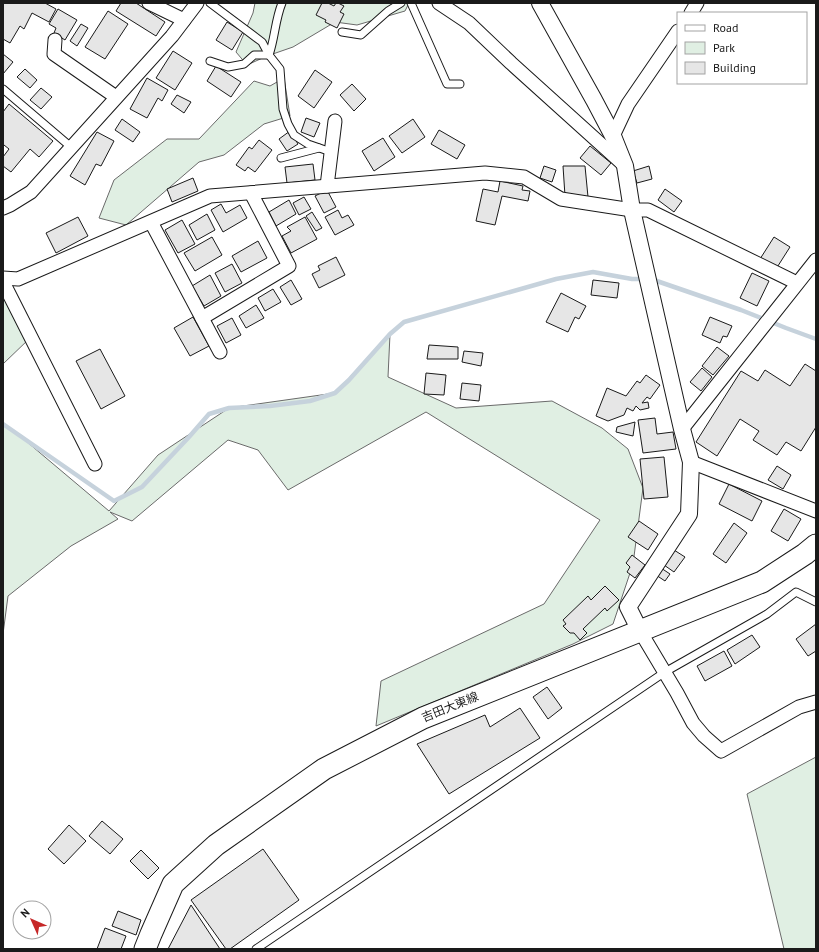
<svg xmlns="http://www.w3.org/2000/svg" width="819" height="952" viewBox="0 0 819 952" font-family="'PT Sans','Noto Sans JP',sans-serif">
<rect width="100%" height="100%" fill="#fff"/>
<g fill="#e0efe3" stroke="#6a6a6a">
<polygon points="255,3 409,3 405,11 357,25 335,22 293,47 267,56 247,65 236,52 253,13"/>
<polygon points="284,78 290,116 264,124 224,155 199,162 126,225 99,218 114,180 167,139 199,139 254,81 270,86"/>
<polygon points="3,295 30,338 3,364"/>
<polygon points="390,334 388,377 456,408 552,401 602,428 628,449 643,488 633,564 613,624 573,644 376,726 381,681 544,604 600,520 426,412 288,490 258,450 228,440 132,521 110,512 118,519 71,546 8,596 3,634 3,425 20,436 109,511 158,455 229,408 335,393"/>
<polygon points="816,757 816,949 784,949 747,794"/>
</g>
<g fill="none" stroke-linecap="round" stroke-linejoin="round">
<g stroke="#c6d2dc" stroke-width="4.5">
<polyline points="651,279 741,310 786,328 816,339"/>
<polyline points="3,424 114,501 142,487 189,437 209,414 229,408 270,406 310,401 335,393 349,380 390,334 404,322 556,279 593,272 632,279 644,279"/>
</g>
</g>
<g fill="#e6e6e6" stroke="#1a1a1a">
<polygon points="3,3 45,3 56,9 49,22 32,13 24,29 20,26 10,43 3,39"/>
<polygon points="121,3 136,3 165,22 156,36 116,11"/>
<polygon points="322,3 328,3 334,6 336,3 338,3 344,6 340,12 344,14 337,28 325,22 326,20 316,15"/>
<polygon points="58,9 77,20 65,40 54,33 56,28 49,24"/>
<polygon points="108,11 128,24 105,59 85,47"/>
<polygon points="227,22 243,32 232,50 216,40"/>
<polygon points="81,24 88,28 77,46 70,41"/>
<polygon points="173,51 192,63 175,90 156,78"/>
<polygon points="3,54 13,62 3,74"/>
<polygon points="216,66 241,82 231,97 207,81"/>
<polygon points="25,69 37,80 30,88 17,77"/>
<polygon points="315,70 332,82 314,108 298,96"/>
<polygon points="147,78 168,90 162,101 158,98 147,118 130,109"/>
<polygon points="352,84 366,99 354,111 340,95"/>
<polygon points="41,88 52,97 41,109 30,100"/>
<polygon points="177,95 191,102 184,113 171,104"/>
<polygon points="9,104 53,141 39,157 30,149 11,172 3,166 3,157 9,149 4,145 3,147 3,112"/>
<polygon points="306,118 320,123 314,137 301,132"/>
<polygon points="122,119 140,132 133,142 115,130"/>
<polygon points="413,119 425,137 402,153 389,136"/>
<polygon points="439,130 465,145 457,159 431,144"/>
<polygon points="290,131 298,144 287,151 279,139"/>
<polygon points="97,132 114,141 101,166 96,164 85,185 70,176"/>
<polygon points="383,138 395,157 374,171 362,151"/>
<polygon points="259,140 272,150 255,172 248,167 245,171 236,165 249,147 252,149"/>
<polygon points="590,146 611,163 601,175 580,158"/>
<polygon points="313,164 315,180 287,183 285,167"/>
<polygon points="544,166 556,170 552,182 540,178"/>
<polygon points="563,166 585,166 588,197 565,196"/>
<polygon points="649,166 652,179 637,183 633,171"/>
<polygon points="193,178 198,191 172,202 167,189"/>
<polygon points="500,181 523,186 522,190 530,191 528,201 502,196 495,225 476,221 483,189 498,192"/>
<polygon points="665,189 682,201 674,212 658,200"/>
<polygon points="327,190 336,207 324,213 315,196"/>
<polygon points="304,197 311,209 299,215 293,203"/>
<polygon points="289,200 296,214 276,226 269,212"/>
<polygon points="221,204 226,213 240,205 247,218 223,232 211,210"/>
<polygon points="338,210 342,218 348,215 354,225 335,235 325,217"/>
<polygon points="312,212 322,228 316,231 306,216"/>
<polygon points="207,214 215,230 197,240 189,225"/>
<polygon points="78,217 88,236 56,253 46,233"/>
<polygon points="305,217 317,239 291,253 282,236 291,231 287,227"/>
<polygon points="182,220 195,244 178,253 165,230"/>
<polygon points="212,237 222,255 195,271 184,253"/>
<polygon points="774,237 790,247 776,269 760,259"/>
<polygon points="258,241 267,258 241,272 232,256"/>
<polygon points="336,257 345,275 319,288 312,274 320,270 318,266"/>
<polygon points="232,264 242,283 225,292 215,273"/>
<polygon points="752,273 769,281 757,306 740,298"/>
<polygon points="210,275 221,296 204,306 192,286"/>
<polygon points="291,280 302,299 291,305 280,287"/>
<polygon points="593,280 619,283 617,298 591,295"/>
<polygon points="273,289 281,302 265,311 258,298"/>
<polygon points="561,293 586,306 579,319 575,317 568,332 546,322"/>
<polygon points="256,305 264,318 246,328 239,316"/>
<polygon points="193,317 209,346 190,356 174,328"/>
<polygon points="710,317 732,326 727,337 723,336 720,343 702,335"/>
<polygon points="232,318 241,335 226,343 217,326"/>
<polygon points="429,345 458,347 458,359 427,359"/>
<polygon points="717,347 729,356 713,375 702,366"/>
<polygon points="100,349 125,396 101,409 76,361"/>
<polygon points="464,351 483,353 481,366 462,362"/>
<polygon points="805,364 816,371 816,427 801,451 786,442 777,455 753,440 759,431 740,419 717,456 696,442 741,371 758,381 765,370 790,386"/>
<polygon points="702,368 712,377 701,391 690,382"/>
<polygon points="426,373 446,375 444,395 424,394"/>
<polygon points="646,375 660,385 650,399 647,397 642,403 648,402 649,408 640,410 636,406 633,411 627,408 624,415 608,421 596,416 607,388 626,396 637,381 640,383"/>
<polygon points="462,383 481,385 479,401 460,399"/>
<polygon points="655,418 657,434 673,432 676,449 643,453 638,420"/>
<polygon points="635,422 633,436 616,432 617,427"/>
<polygon points="664,457 668,497 644,499 640,459"/>
<polygon points="777,466 791,475 783,489 768,480"/>
<polygon points="729,484 762,501 752,521 719,504"/>
<polygon points="784,509 801,519 788,541 771,531"/>
<polygon points="639,521 658,534 648,550 628,537"/>
<polygon points="734,523 747,533 726,563 713,554"/>
<polygon points="674,550 685,557 674,572 664,565"/>
<polygon points="632,555 645,565 635,578 627,572 630,567 626,563"/>
<polygon points="661,568 670,574 665,581 656,575"/>
<polygon points="605,586 619,600 607,611 605,608 583,629 587,633 580,640 574,633 570,633 563,626 566,624 563,620 588,596 591,600"/>
<polygon points="816,624 816,651 808,656 796,639"/>
<polygon points="752,635 760,647 735,664 727,650"/>
<polygon points="724,651 732,666 705,681 697,666"/>
<polygon points="547,687 562,708 548,719 533,697"/>
<polygon points="520,708 540,738 449,794 417,744 485,715 490,727"/>
<polygon points="102,821 123,839 110,854 89,836"/>
<polygon points="69,825 86,841 64,864 48,849"/>
<polygon points="263,849 299,900 230,949 226,949 191,900"/>
<polygon points="141,850 159,868 148,879 130,861"/>
<polygon points="191,905 220,949 168,949"/>
<polygon points="118,911 141,920 136,935 112,926"/>
<polygon points="105,928 126,936 121,949 97,949"/>
</g>
<g fill="none" stroke-linecap="round" stroke-linejoin="round">
<g stroke="#1a1a1a" stroke-width="9">
<g id="service">
<polyline points="210,3 262,42 269,55 280,69 283,109 288,124 294,135 308,144 331,152"/>
<polyline points="411,3 447,84 460,84"/>
<polyline points="342,32 361,35 388,11 401,3"/>
<path d="M210 61 228 67 244 64 254 55H269C275 38 275 20 282 3"/>
<polyline points="3,89 71,147"/>
<polyline points="281,158 319,148"/>
<polyline points="256,949 665,672 767,614 796,592 816,602"/>
</g>
</g>
<g stroke="#1a1a1a" stroke-width="15">
<g id="minor">
<polyline points="149,3 184,20"/>
<polyline points="439,3 469,23 511,63 624,165"/>
<polyline points="691,13 697,3"/>
<polyline points="55,40 54,54 116,97"/>
<polyline points="613,136 628,104 678,31"/>
<polyline points="327,186 335,121"/>
<polyline points="3,208 10,205 31,192 172,36 197,3"/>
<polyline points="151,222 220,352"/>
<polyline points="3,278 18,279 210,196 485,173 524,177 561,199 632,210 648,210 797,283"/>
<polyline points="3,282 95,464"/>
<polyline points="202,318 289,266 251,193"/>
<polyline points="682,429 816,260"/>
<polyline points="691,462 816,511"/>
<polyline points="640,631 677,693 693,723 704,736 721,751 799,707 816,702"/>
</g>
</g>
<g stroke="#1a1a1a" stroke-width="18">
<polyline id="tertiary" points="540,3 594,100 613,136 625,166 632,210 645,267 682,429 691,462 689,514 628,607 640,631"/>
</g>
<g stroke="#1a1a1a" stroke-width="23">
<polyline id="primary" points="145,949 151,934 173,884 216,845 324,769 423,718 762,582 805,554 816,545"/>
</g>
<use href="#service" stroke="#fff" stroke-width="7"/>
<use href="#minor" stroke="#fff" stroke-width="13"/>
<use href="#tertiary" stroke="#fff" stroke-width="16"/>
<use href="#primary" stroke="#fff" stroke-width="21"/>
</g>
<g text-anchor="middle" stroke-width="3" stroke-linejoin="round" paint-order="stroke">
<g font-size="12" fill="#1a1a1a" stroke="#fff">
<text transform="translate(450 707) rotate(-22)" y="4">吉田大東線</text>
</g>
</g>
<rect width="819" height="952" fill="none" stroke="#1a1a1a" stroke-width="8"/>
<rect x="677" y="12" width="130" height="72" fill="#ffffff" stroke="#a3a3a3"/>
<rect x="685" y="25" width="20" height="6" fill="#ffffff" stroke="#a3a3a3"/>
<text x="713" y="32" font-size="12" fill="#1a1a1a">Road</text>
<rect x="685" y="42" width="20" height="12" fill="#e0efe3" stroke="#a3a3a3"/>
<text x="713" y="52" font-size="12" fill="#1a1a1a">Park</text>
<rect x="685" y="62" width="20" height="12" fill="#e6e6e6" stroke="#a3a3a3"/>
<text x="713" y="72" font-size="12" fill="#1a1a1a">Building</text>
<g transform="translate(32 920) rotate(315)"><circle r="19" fill="#ffffff" stroke="#a3a3a3"/>
<path d="M0-3L7 15L0 10L-7 15Z" fill="#c62828"/>
<text y="-6" font-size="11" font-weight="bold" text-anchor="middle" fill="#1a1a1a">N</text>
</g>
</svg>
